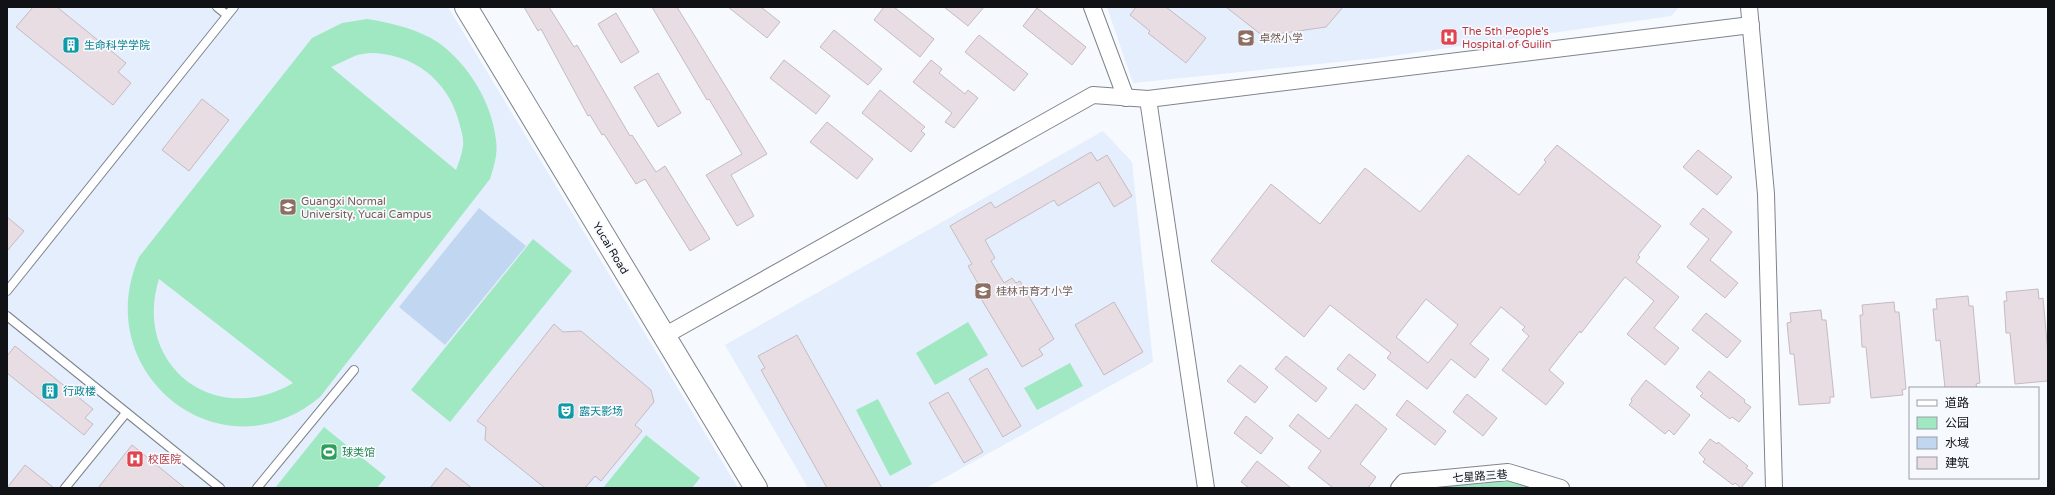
<svg xmlns="http://www.w3.org/2000/svg" width="2055" height="495" viewBox="0 0 2055 495" font-family="'Varela Round','Noto Sans SC',sans-serif">
<rect width="100%" height="100%" fill="#f6f9fe"/>
<g fill="#e5eefd">
<polygon points="7,7 448,7 738,488 7,488"/>
<polygon points="1107,7 1679,7 1671,16 1377,58 1133,83"/>
<polygon points="1103,131 1132,162 1153,362 926,488 808,488 725,345"/>
</g>
<g fill="#a0e8c2" fill-rule="evenodd">
<path d="M367 19C392 23 418 29 439 43 469 65 492 103 496 140 498 153 494 167 490 179L320 397C221 480 88 373 139 257L312 38 342 23ZM369 53C413 53 448 80 459 122 461 130 464 138 463 146 462 154 459 162 456 170L331 67 357 55ZM159 279 293 383C215 429 132 365 159 279Z"/>
<polygon points="533,239 572,271 450,422 411,390"/>
<polygon points="968,322 988,355 935,385 916,353"/>
<polygon points="1070,363 1083,386 1037,410 1024,388"/>
<polygon points="878,399 912,464 890,476 856,410"/>
<polygon points="324,427 386,477 377,488 275,488"/>
<polygon points="646,435 700,478 692,488 603,488"/>
<polygon points="1508,472 1561,488 1399,488"/>
</g>
<polygon fill="#c1d6f1" points="479,208 526,246 445,345 399,307"/>
<g fill="#e7dde3" stroke="#c5bbc1" fill-rule="evenodd">
<polygon points="33,7 57,7 126,63 118,72 131,83 113,105 16,27"/>
<polygon points="524,7 549,7 574,47 577,45 630,136 632,135 656,172 665,166 710,239 690,251 645,179 636,184 604,134 602,135 590,115 588,116 541,29 538,31"/>
<polygon points="652,7 677,7 767,154 731,175 754,216 737,226 706,175 742,154 709,99 707,100"/>
<polygon points="728,7 761,7 780,22 767,38"/>
<polygon points="884,7 894,7 934,39 920,57 874,20"/>
<polygon points="944,7 984,7 968,26"/>
<polygon points="1136,7 1166,7 1206,38 1186,63 1148,33 1150,31 1130,15"/>
<polygon points="1226,7 1343,7 1326,27 1263,36"/>
<polygon points="1037,8 1086,47 1072,65 1023,26"/>
<polygon points="616,13 639,52 621,63 598,24"/>
<polygon points="834,30 882,69 868,85 820,47"/>
<polygon points="979,35 1028,74 1014,91 965,52"/>
<polygon points="784,60 830,96 816,114 770,78"/>
<polygon points="931,60 942,69 939,73 965,94 968,90 978,98 954,128 945,122 952,113 913,82"/>
<polygon points="658,73 681,113 658,127 634,87"/>
<polygon points="880,90 925,127 921,131 925,134 911,152 862,113"/>
<polygon points="202,99 229,120 189,171 162,150"/>
<polygon points="827,122 873,159 857,179 810,142"/>
<path d="M1557 145 1661 226 1638 255 1640 257 1636 262 1679 297 1654 328 1679 348 1665 365 1627 334 1654 301 1625 277 1581 333 1580 331 1549 370 1564 383 1546 405 1502 370 1529 336 1522 330 1525 327 1501 307 1470 344 1489 359 1475 378 1451 359 1427 389 1387 358 1391 353 1330 305 1304 337 1211 261 1271 184 1320 224 1365 168 1420 212 1468 155 1519 195 1546 162 1544 160ZM1426 299 1458 325 1428 363 1396 337Z"/>
<polygon points="1698,150 1732,177 1717,195 1683,167"/>
<polygon points="1091,152 1097,161 1107,155 1132,196 1114,207 1099,182 1058,206 1054,200 985,240 995,258 991,261 1004,283 1012,278 1016,283 1020,281 1054,339 1039,349 1043,355 1022,367 980,297 984,294 968,266 972,264 950,226 991,202 995,208"/>
<polygon points="1703,208 1732,232 1710,260 1738,283 1725,298 1687,267 1709,239 1690,224"/>
<polygon points="7,217 24,231 7,251"/>
<polygon points="2038,289 2039,299 2043,298 2048,353 2048,381 2015,384 2010,333 2006,333 2004,301 2007,301 2006,292"/>
<polygon points="1968,296 1969,306 1973,306 1980,383 1976,384 1977,388 1945,388 1940,340 1936,341 1933,309 1937,309 1936,299"/>
<polygon points="1114,302 1143,352 1104,375 1075,325"/>
<polygon points="1894,302 1895,312 1899,312 1906,389 1902,390 1903,395 1871,398 1866,347 1862,347 1860,315 1863,315 1862,305"/>
<polygon points="1821,310 1822,320 1826,320 1834,397 1830,397 1830,403 1799,405 1794,354 1790,354 1787,323 1791,322 1790,313"/>
<polygon points="1706,313 1741,341 1727,358 1692,330"/>
<polygon points="554,324 563,332 581,331 651,390 654,402 635,425 642,431 601,481 595,476 585,488 545,488 485,440 486,427 477,421"/>
<polygon points="797,335 882,488 827,488 761,370 765,368 758,356"/>
<polygon points="15,346 93,409 85,418 93,424 84,435 7,373 7,356"/>
<polygon points="1349,354 1376,375 1364,390 1337,369"/>
<polygon points="1286,356 1327,388 1316,402 1275,369"/>
<polygon points="1240,365 1268,387 1255,403 1227,381"/>
<polygon points="987,368 1021,426 1003,437 969,379"/>
<polygon points="1709,371 1745,400 1744,402 1751,407 1739,422 1732,417 1730,419 1700,396 1703,393 1696,387"/>
<polygon points="1646,380 1690,415 1674,435 1669,430 1665,434 1629,405 1632,401 1631,399"/>
<polygon points="948,392 983,452 964,463 929,403"/>
<polygon points="1467,394 1497,418 1483,436 1453,412"/>
<polygon points="1407,400 1446,431 1435,445 1396,415"/>
<polygon points="1356,404 1387,429 1360,464 1376,477 1368,488 1333,488 1308,468 1321,451 1289,426 1298,414 1329,439"/>
<polygon points="1246,416 1273,438 1261,454 1234,433"/>
<polygon points="1710,439 1717,444 1718,442 1748,466 1746,468 1753,473 1741,488 1735,483 1733,485 1703,462 1705,459 1699,453"/>
<polygon points="132,445 185,488 98,488"/>
<polygon points="1257,461 1291,488 1249,488 1241,482"/>
<polygon points="25,465 54,488 7,488"/>
<polygon points="446,468 472,488 430,488"/>
</g>
<g fill="none" stroke-linecap="round" stroke-linejoin="round">
<g stroke="#7f848c" stroke-width="10">
<g id="service">
<polyline points="217,7 227,15"/>
<polyline points="7,291 234,7"/>
<polyline points="7,316 220,488"/>
<polyline points="65,488 126,413"/>
<polyline points="257,488 354,370"/>
</g>
</g>
<g stroke="#7f848c" stroke-width="18">
<g id="minor">
<polyline points="1092,7 1126,98"/>
<polyline points="1749,7 1766,194 1774,488"/>
<polyline points="1148,99 1206,488"/>
<polyline points="664,336 1093,95 1148,99 1751,25"/>
<polyline points="1399,488 1404,482 1508,472 1561,488"/>
</g>
</g>
<g stroke="#7f848c" stroke-width="24">
<polyline id="secondary" points="466,7 756,488"/>
</g>
<use href="#service" stroke="#fff" stroke-width="8"/>
<use href="#minor" stroke="#fff" stroke-width="16"/>
<use href="#secondary" stroke="#fff" stroke-width="22"/>
</g>
<defs>
<g id="hospital-square" transform="scale(0.9)"><rect x="-9" y="-9" width="18" height="18" rx="4" fill="#e0444e" stroke="#f6f9fe"/><path d="M-5-5h3v3.5h4V-5h3V5h-3V1.5h-4V5h-3Z" fill="#fff"/></g>
<g id="school-square" transform="scale(0.9)"><rect x="-9" y="-9" width="18" height="18" rx="4" fill="#8d6e63" stroke="#f6f9fe"/><path d="M0-5L7-2L0 1L-7-2ZM-4 1L0 2.5L4 1V4Q0 6-4 4Z" fill="#fff"/></g>
<g id="building-square" transform="scale(0.9)"><rect x="-9" y="-9" width="18" height="18" rx="4" fill="#0f9aa8" stroke="#f6f9fe"/><path d="M-4-6H4V6H1V3H-1V6H-4ZM-2.5-4.3h1.7v1.8h-1.7ZM.8-4.3h1.7v1.8H.8ZM-2.5-1h1.7V.8h-1.7ZM.8-1h1.7V.8H.8Z" fill="#fff"/></g>
<g id="university-square" transform="scale(0.9)"><rect x="-9" y="-9" width="18" height="18" rx="4" fill="#8d6e63" stroke="#f6f9fe"/><path d="M0-5L7-2L0 1L-7-2ZM-4 1L0 2.5L4 1V4Q0 6-4 4Z" fill="#fff"/></g>
<g id="theatre-square" transform="scale(0.9)"><rect x="-9" y="-9" width="18" height="18" rx="4" fill="#0f9aa8" stroke="#f6f9fe"/><path d="M-5-5.5Q0-4 5-5.5V0Q5 5 0 6Q-5 5-5 0ZM-3.3-2.5H-1v1.5H-3.3ZM1-2.5H3.3v1.5H1ZM-2.8 1Q0 5.5 2.8 1Z" fill="#fff"/></g>
<g id="stadium-square" transform="scale(0.9)"><rect x="-9" y="-9" width="18" height="18" rx="4" fill="#2e9e5b" stroke="#f6f9fe"/><path d="M0-5a6.5 5 0 1 0 0 10a6.5 5 0 1 0 0-10ZM-3.5-1.8h7v3.6h-7Z" fill="#fff"/></g>
</defs>
<g fill-rule="evenodd">
<use href="#hospital-square" x="1449" y="37"/>
<use href="#school-square" x="1246" y="38"/>
<use href="#building-square" x="71" y="45"/>
<use href="#university-square" x="288" y="207"/>
<use href="#school-square" x="983" y="291"/>
<use href="#building-square" x="50" y="391"/>
<use href="#theatre-square" x="566" y="411"/>
<use href="#stadium-square" x="329" y="452"/>
<use href="#hospital-square" x="135" y="459"/>
</g>
<g text-anchor="middle" stroke-width="3.5" stroke-linejoin="round" paint-order="stroke">
<g font-size="11" fill="#be3a42" stroke="#f6f9fe" text-anchor="start">
<text x="1462" y="35">The 5th People's<tspan x="1462" dy="13">Hospital of Guilin</tspan></text>
<text x="148" y="463">校医院</text>
</g>
<g font-size="11" fill="#785e54" stroke="#f6f9fe" text-anchor="start">
<text x="1259" y="42">卓然小学</text>
<text x="301" y="205">Guangxi Normal<tspan x="301" dy="13">University, Yucai Campus</tspan></text>
<text x="996" y="295">桂林市育才小学</text>
</g>
<g font-size="11" fill="#0d838f" stroke="#f6f9fe" text-anchor="start">
<text x="84" y="49">生命科学学院</text>
<text x="63" y="395">行政楼</text>
<text x="579" y="415">露天影场</text>
</g>
<g font-size="11" fill="#101215" stroke="#f6f9fe">
<text transform="translate(611 248) rotate(59)" y="4">Yucai Road</text>
<text transform="translate(1480 476) rotate(-4)" y="4">七星路三巷</text>
</g>
<g font-size="11" fill="#27864d" stroke="#f6f9fe" text-anchor="start">
<text x="342" y="456">球类馆</text>
</g>
</g>
<rect width="2055" height="495" fill="none" stroke="#101215" stroke-width="16"/>
<rect x="1909" y="387" width="130" height="92" fill="#f6f9fe" stroke="#9a9da1"/>
<rect x="1917" y="400" width="20" height="6" fill="#ffffff" stroke="#9a9da1"/>
<text x="1945" y="407" font-size="12" fill="#101215">道路</text>
<rect x="1917" y="417" width="20" height="12" fill="#a0e8c2" stroke="#9a9da1"/>
<text x="1945" y="427" font-size="12" fill="#101215">公园</text>
<rect x="1917" y="437" width="20" height="12" fill="#c1d6f1" stroke="#9a9da1"/>
<text x="1945" y="447" font-size="12" fill="#101215">水域</text>
<rect x="1917" y="457" width="20" height="12" fill="#e7dde3" stroke="#9a9da1"/>
<text x="1945" y="467" font-size="12" fill="#101215">建筑</text>
</svg>
